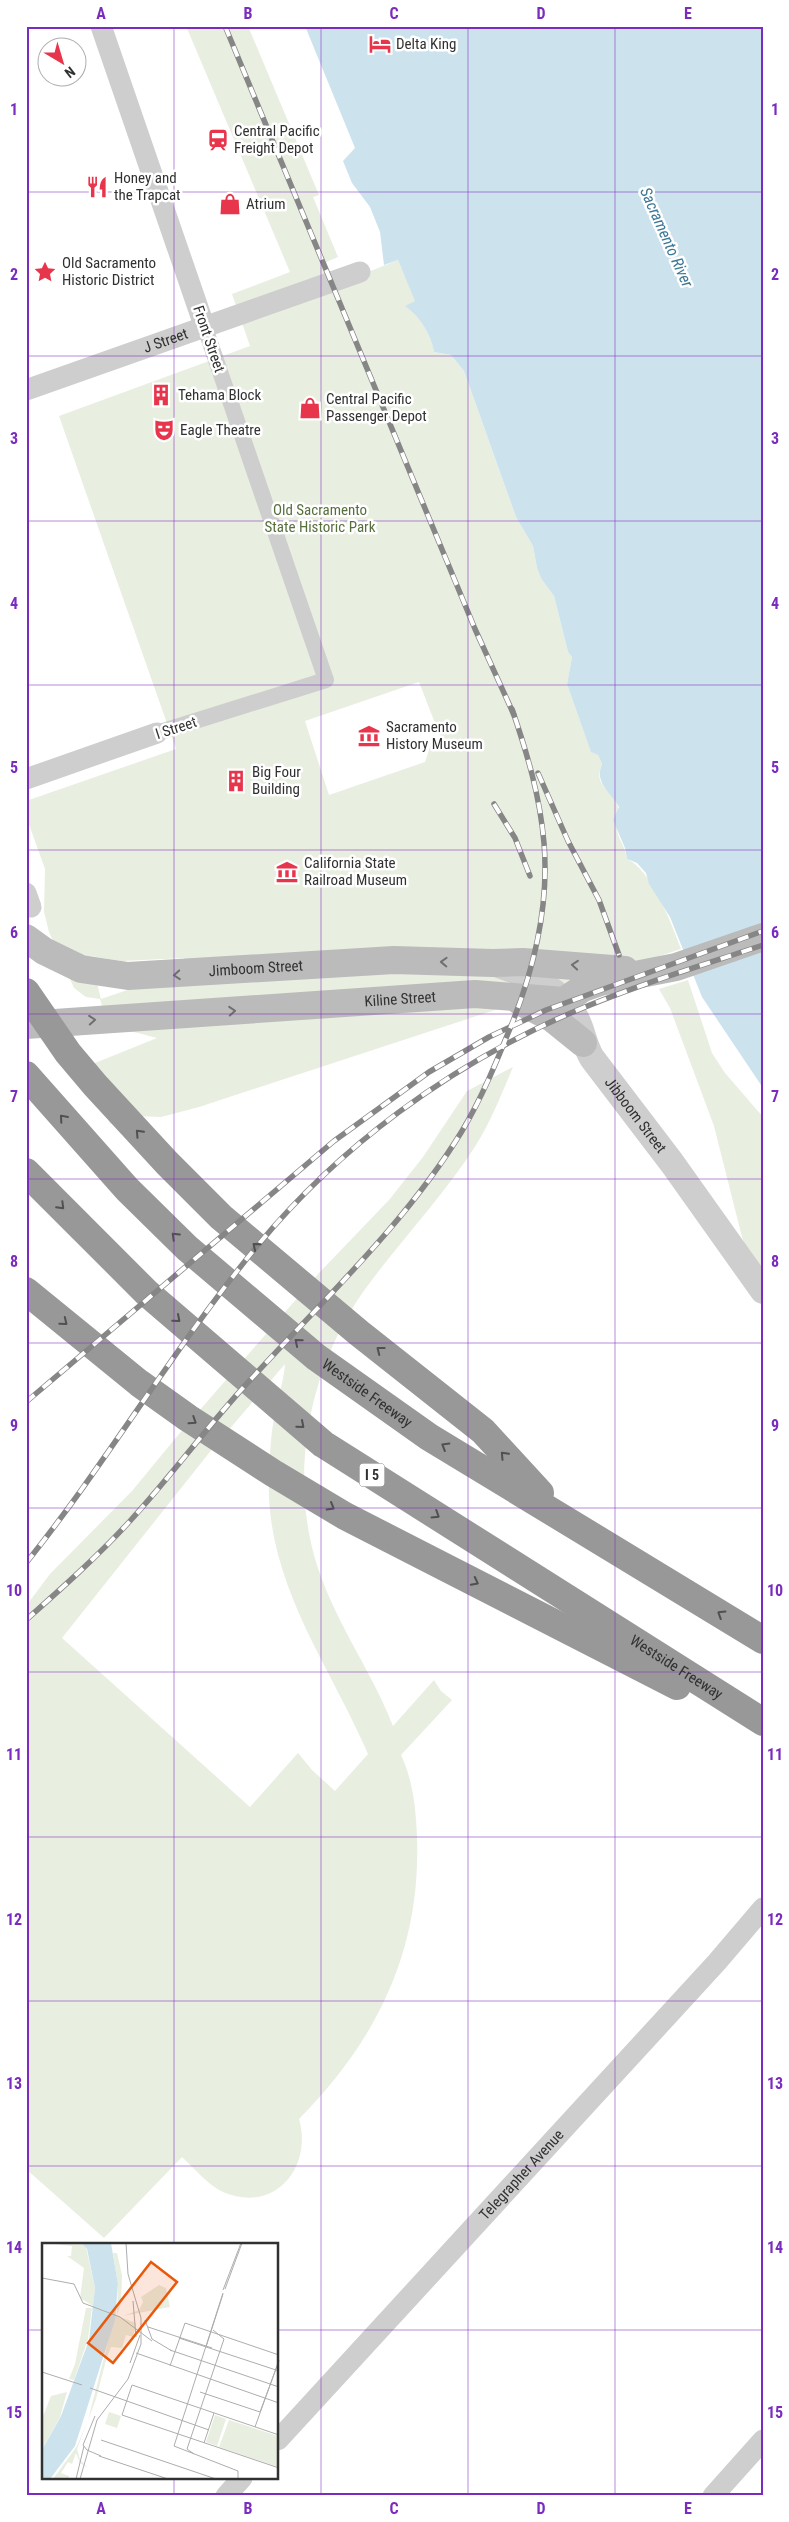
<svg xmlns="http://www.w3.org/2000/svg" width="789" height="2522" viewBox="0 0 789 2522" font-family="'Roboto Condensed',sans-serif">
<rect width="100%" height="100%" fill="#fff"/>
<g fill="#e8eee0" fill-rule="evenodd">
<path d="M186 26H248L319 195 313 197 338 257 326 262 336 285 398 260 416 301 406 306C420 316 431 335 434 352L451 355 464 371 516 517 533 546 537 568 541 577 554 596 568 652 572 657 567 684 591 751 598 755 602 764C592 788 613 787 618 807 620 814 616 823 617 830 618 839 626 848 627 859 651 869 672 925 681 949L199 1107 161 1117 136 1116 110 1124 90 1065 157 1038 107 1025 100 999 86 997 74 988 49 932 44 912 45 869 26 816V801L176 749 59 416 250 346 232 294 290 272ZM419 682 440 736 430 747 425 762 329 795 305 721ZM90 956 122 961 184 958 189 969 101 999Z"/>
<polygon points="688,980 712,1053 725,1073 763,1117 763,1281 754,1269 742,1237 714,1126 670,1008 659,989"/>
<path d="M513 1067C502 1093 491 1121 476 1145 443 1197 399 1242 363 1292 311 1366 290 1467 314 1555 331 1617 370 1667 393 1726L434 1680 441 1691 452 1700 401 1755C413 1780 416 1810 417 1837 421 1950 378 2039 299 2119 313 2168 274 2214 223 2192 208 2185 194 2168 182 2157L104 2238 26 2169V1606L50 1574 132 1491 179 1434 319 1273 389 1200 423 1157 467 1091ZM285 1364C284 1380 278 1397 275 1413 271 1432 270 1453 269 1473 264 1581 328 1661 368 1754L335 1791 312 1770 298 1753 250 1807 62 1638 209 1453Z"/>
</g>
<path fill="#cce3ee" d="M305 26H763V1088L702 997 670 917 649 884 646 873 637 863 627 859 625 848 613 820 619 807C610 791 594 783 602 764L598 755 591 752 567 684 572 657 568 652 554 596 541 578 537 568 533 546 516 517 464 371 451 355 434 352C431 335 420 316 405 306L415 301 398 260 384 265 380 232 370 207 352 183 343 161 355 148Z"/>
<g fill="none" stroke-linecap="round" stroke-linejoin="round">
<polyline stroke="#cecece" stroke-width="16" points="157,733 326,680 205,328"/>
<g stroke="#cecece" stroke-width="21">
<polyline points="101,26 205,328"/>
<path id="s1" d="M26 390 360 272"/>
<polyline points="26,779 157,733"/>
<polyline points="26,893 31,907 26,907"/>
<path id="s2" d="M278 2440 717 1962 763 1908"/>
<polyline points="226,2496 242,2478"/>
<polyline points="713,2496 763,2440"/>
</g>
<path stroke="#cecece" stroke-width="26" id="s3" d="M496 964C527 975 560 987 576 1018 583 1030 583 1043 592 1058L672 1163 763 1291"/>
<g stroke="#bbb" stroke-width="28">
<path id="s4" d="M26 938 44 951 81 969 128 976 394 960 493 963 523 962 625 970"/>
<polyline points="521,1002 552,1018 583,1043"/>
<path id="s5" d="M26 1025 475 994 564 1001 583 988 600 982 676 967 763 937"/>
</g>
<g stroke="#989898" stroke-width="28">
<polyline points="26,992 68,1053 95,1085 167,1163 221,1217 359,1333 483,1431 540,1493"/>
<path id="s6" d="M26 1075 127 1189 187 1248 316 1357 429 1437 763 1640"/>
<path id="s7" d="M26 1172 147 1293 323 1444 763 1722"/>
<polyline points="26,1291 139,1383 188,1418 273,1473 345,1516 677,1686"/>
</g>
<g stroke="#868686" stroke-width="5.5">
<g id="rail">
<polyline points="225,26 475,629 514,715"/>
<polyline points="538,773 568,841 599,900 619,955"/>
<polyline points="494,804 515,838 530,876"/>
<polyline points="26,1402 334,1141 429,1072 489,1037 546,1010 763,931"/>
<path d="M26 1563C108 1461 174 1347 258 1245 340 1146 448 1067 566 1015 630 987 697 967 763 945"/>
<path d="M26 1620C62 1588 98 1556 130 1521 172 1475 209 1424 252 1378 324 1299 406 1223 462 1131 483 1096 498 1058 513 1021 535 965 549 903 544 843 540 796 527 753 512 709"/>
</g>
</g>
<use href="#rail" stroke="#fff" stroke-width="4" stroke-dasharray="11" stroke-linecap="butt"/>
</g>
<defs><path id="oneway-chevron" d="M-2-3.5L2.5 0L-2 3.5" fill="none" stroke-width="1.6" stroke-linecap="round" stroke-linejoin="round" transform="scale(1.25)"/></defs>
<g stroke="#6f6f6f">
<use href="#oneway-chevron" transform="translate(444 962) rotate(-178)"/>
<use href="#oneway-chevron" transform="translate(575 965) rotate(-175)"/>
<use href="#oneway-chevron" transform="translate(177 975) rotate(176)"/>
<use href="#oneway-chevron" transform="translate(232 1011) rotate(-4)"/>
<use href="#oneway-chevron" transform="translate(92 1020) rotate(-4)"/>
</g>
<g stroke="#505050">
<use href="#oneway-chevron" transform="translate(63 1118) rotate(-131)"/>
<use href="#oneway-chevron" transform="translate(139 1133) rotate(-133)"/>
<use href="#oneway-chevron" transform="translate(61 1206) rotate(45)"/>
<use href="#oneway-chevron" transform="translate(175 1236) rotate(-136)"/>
<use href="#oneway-chevron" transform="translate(256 1246) rotate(-140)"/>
<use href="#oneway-chevron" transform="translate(177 1319) rotate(41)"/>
<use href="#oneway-chevron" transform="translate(64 1322) rotate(39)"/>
<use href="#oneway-chevron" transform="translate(298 1342) rotate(-140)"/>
<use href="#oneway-chevron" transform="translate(380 1350) rotate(-142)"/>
<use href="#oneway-chevron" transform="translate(193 1421) rotate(33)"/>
<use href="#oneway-chevron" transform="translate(301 1425) rotate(41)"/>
<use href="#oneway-chevron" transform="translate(445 1446) rotate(-149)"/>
<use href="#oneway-chevron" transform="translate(504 1455) rotate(-133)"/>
<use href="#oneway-chevron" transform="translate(331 1507) rotate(30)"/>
<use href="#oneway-chevron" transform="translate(436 1515) rotate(32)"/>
<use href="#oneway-chevron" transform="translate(475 1582) rotate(27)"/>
<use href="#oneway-chevron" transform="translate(721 1614) rotate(-148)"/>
</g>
<path fill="none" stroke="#7b2cbf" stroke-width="1" stroke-opacity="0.55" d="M174 26V2244M321 26V2496M468 26V2496M615 26V2496M26 192H763M26 356H763M26 521H763M26 685H763M26 850H763M26 1014H763M26 1179H763M26 1343H763M26 1508H763M26 1672H763M26 1837H763M26 2001H763M26 2166H763M26 2330H44M278 2330H763M174 2478V2496"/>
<defs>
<g id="hotel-bare" transform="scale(1.725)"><path d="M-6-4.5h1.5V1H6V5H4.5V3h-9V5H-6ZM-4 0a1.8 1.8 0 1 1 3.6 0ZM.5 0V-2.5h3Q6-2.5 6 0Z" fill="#e7354c" stroke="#fff" stroke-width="2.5" paint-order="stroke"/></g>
<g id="station-bare" transform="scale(1.725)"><path d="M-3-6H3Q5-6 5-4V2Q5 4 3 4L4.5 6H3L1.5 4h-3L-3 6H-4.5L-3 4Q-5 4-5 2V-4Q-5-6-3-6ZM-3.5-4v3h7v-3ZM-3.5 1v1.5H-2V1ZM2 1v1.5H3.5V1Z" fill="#e7354c" stroke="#fff" stroke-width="2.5" paint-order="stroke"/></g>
<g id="restaurant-bare" transform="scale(1.725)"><path d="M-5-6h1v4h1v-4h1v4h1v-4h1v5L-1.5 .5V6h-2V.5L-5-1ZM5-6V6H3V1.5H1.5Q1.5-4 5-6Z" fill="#e7354c" stroke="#fff" stroke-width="2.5" paint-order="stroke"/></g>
<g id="shop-bare" transform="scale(1.725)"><path d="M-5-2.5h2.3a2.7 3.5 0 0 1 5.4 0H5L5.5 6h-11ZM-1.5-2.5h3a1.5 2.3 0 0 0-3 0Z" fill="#e7354c" stroke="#fff" stroke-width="2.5" paint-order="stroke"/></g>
<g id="sight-bare" transform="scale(1.725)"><path d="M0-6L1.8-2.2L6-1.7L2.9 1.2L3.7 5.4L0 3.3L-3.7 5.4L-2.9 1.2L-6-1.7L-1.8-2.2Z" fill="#e7354c" stroke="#fff" stroke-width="2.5" paint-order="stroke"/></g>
<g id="building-bare" transform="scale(1.725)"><path d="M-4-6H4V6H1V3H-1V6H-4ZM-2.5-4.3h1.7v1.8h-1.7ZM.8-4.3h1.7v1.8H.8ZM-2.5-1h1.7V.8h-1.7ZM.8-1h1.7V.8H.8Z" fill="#e7354c" stroke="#fff" stroke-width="2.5" paint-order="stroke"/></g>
<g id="theatre-bare" transform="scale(1.725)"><path d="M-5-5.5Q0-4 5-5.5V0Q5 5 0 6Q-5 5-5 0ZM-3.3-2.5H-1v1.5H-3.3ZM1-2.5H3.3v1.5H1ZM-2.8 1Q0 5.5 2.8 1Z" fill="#e7354c" stroke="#fff" stroke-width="2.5" paint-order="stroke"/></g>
<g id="museum-bare" transform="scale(1.725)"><path d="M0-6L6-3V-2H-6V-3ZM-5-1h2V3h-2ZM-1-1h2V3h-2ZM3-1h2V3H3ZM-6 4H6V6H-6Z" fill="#e7354c" stroke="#fff" stroke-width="2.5" paint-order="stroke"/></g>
</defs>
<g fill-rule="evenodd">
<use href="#hotel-bare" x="380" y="44"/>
<use href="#station-bare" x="218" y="140"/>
<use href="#restaurant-bare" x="97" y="187"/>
<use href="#shop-bare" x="230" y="204"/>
<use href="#sight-bare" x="45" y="272"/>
<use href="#building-bare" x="161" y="395"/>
<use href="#shop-bare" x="310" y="408"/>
<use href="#theatre-bare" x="164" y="430"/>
<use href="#museum-bare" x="369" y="736"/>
<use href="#building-bare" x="236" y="781"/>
<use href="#museum-bare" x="287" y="872"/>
</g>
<g text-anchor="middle" stroke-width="5" stroke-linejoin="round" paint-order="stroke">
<rect fill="#fff" stroke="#6f6f6f" stroke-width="1" x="359.5" y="1463.5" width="25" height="23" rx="4"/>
<g font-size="14" font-weight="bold" fill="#313131">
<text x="372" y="1480">I 5</text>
</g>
<g font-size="15" fill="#313131" stroke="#fff" text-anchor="start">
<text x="396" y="49">Delta King</text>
<text x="234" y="136">Central Pacific<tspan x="234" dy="17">Freight Depot</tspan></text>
<text x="114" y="183">Honey and<tspan x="114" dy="17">the Trapcat</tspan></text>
<text x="246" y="209">Atrium</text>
<text x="62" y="268">Old Sacramento<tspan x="62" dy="17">Historic District</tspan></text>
<text x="178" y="400">Tehama Block</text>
<text x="326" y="404">Central Pacific<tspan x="326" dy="17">Passenger Depot</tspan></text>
<text x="180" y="435">Eagle Theatre</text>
<text x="386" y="732">Sacramento<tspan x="386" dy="17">History Museum</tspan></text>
<text x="252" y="777">Big Four<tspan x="252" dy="17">Building</tspan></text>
<text x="304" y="868">California State<tspan x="304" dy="17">Railroad Museum</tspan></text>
</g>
<g font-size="15" fill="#313131" stroke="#fff">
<text transform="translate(209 339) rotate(71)" y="5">Front Street</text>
<text dy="5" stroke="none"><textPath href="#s1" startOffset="148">J Street</textPath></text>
<text transform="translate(176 728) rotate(-18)" y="5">I Street</text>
<text dy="5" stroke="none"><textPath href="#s4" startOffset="239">Jimboom Street</textPath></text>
<text dy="5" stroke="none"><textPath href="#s5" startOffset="375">Kiline Street</textPath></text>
<text dy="5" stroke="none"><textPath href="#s3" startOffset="214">Jibboom Street</textPath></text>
<text dy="5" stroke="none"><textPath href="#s6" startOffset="468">Westside Freeway</textPath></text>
<text dy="5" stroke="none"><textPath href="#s7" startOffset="821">Westside Freeway</textPath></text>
<text dy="5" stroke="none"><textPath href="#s2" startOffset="360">Telegrapher Avenue</textPath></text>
</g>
<g font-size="15" fill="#576f3d" stroke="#fff">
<text x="320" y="515">Old Sacramento<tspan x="320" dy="17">State Historic Park</tspan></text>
</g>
<g font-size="16" font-style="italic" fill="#3d7896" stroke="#fff">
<text transform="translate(667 237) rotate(66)" y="6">Sacramento River</text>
</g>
</g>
<g transform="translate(42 2243)">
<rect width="236" height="236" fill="#fff"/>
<path d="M4 0H43L53 45 51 63 38 55 42 25 25 13H29L30 3ZM71 10H75L80 32 79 60 75 72 76 42ZM117 42 124 45 128 64 81 73 97 67 101 59 99 54ZM44 65H50L46 96 32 137 27 136 33 121ZM73 72 94 80 91 94 84 92 80 105 69 104 64 117 54 156 35 206 38 217 46 225 38 220 34 210 30 221 26 219 19 230 27 233V236H11L35 203 46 177ZM25 149 18 174 0 207V176L9 153ZM67 169 79 173 75 185 63 181ZM173 172 184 176 175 203 164 199ZM187 177 236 193V224L177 204Z" fill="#e8eee0"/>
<path d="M40 0H69L76 41 73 77 33 203 8 236H0V207L19 173 47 97 53 45 45 6Z" fill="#cce3ee"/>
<path fill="none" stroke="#adadad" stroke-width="1" d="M0 35 32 41 41 60 78 74 110 98M183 46 200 0M181 47 199 0M181 50 132 203 196 228V236M91 58 94 94M103 77 110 96 130 108M106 84 170 105M137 95 237 128M164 104 181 51M128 107 237 144M94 110 237 160M88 120 98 92M128 123 143 80 237 112M0 129 40 142M48 145 167 187M158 149 218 169 237 118M53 173 41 202 45 207 59 213M213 184 237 117M237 192 90 142 80 172 237 225M59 197 174 236M162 200 172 170M152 211 145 206 182 96 171 87M57 213 126 236M34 236 42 203M38 236 55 177 86 136 99 101V75L86 31 84 0"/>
<path fill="#e8590c" fill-opacity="0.15" stroke="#e8590c" stroke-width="2.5" d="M109 19 135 39 71 120 46 100Z"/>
<rect width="236" height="236" fill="none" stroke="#313131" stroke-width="2.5"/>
</g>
<rect width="789" height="2522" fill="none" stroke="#ffffff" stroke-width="55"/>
<g transform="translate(62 62) rotate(142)"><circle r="24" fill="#ffffff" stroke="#adadad"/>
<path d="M0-4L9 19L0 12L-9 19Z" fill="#e7354c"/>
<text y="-8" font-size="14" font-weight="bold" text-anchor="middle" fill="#313131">N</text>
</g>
<rect x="28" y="28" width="734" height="2466" fill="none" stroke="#7b2cbf" stroke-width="2"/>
<g font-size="16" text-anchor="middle" font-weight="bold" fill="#7b2cbf">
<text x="101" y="19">A</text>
<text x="248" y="19">B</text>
<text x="394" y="19">C</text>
<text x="541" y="19">D</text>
<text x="688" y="19">E</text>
<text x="14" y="115">1</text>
<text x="775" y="115">1</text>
<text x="14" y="280">2</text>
<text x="775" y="280">2</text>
<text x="14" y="444">3</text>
<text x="775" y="444">3</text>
<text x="14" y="609">4</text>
<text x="775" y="609">4</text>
<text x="14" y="773">5</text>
<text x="775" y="773">5</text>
<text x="14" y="938">6</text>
<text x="775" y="938">6</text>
<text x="14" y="1102">7</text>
<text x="775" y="1102">7</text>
<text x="14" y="1267">8</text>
<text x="775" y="1267">8</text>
<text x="14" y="1431">9</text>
<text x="775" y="1431">9</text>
<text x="14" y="1596">10</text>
<text x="775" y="1596">10</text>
<text x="14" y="1760">11</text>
<text x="775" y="1760">11</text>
<text x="14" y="1925">12</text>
<text x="775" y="1925">12</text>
<text x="14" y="2089">13</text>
<text x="775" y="2089">13</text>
<text x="14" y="2253">14</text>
<text x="775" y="2253">14</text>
<text x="14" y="2418">15</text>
<text x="775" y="2418">15</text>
<text x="101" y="2514">A</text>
<text x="248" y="2514">B</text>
<text x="394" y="2514">C</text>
<text x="541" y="2514">D</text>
<text x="688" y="2514">E</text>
</g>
</svg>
